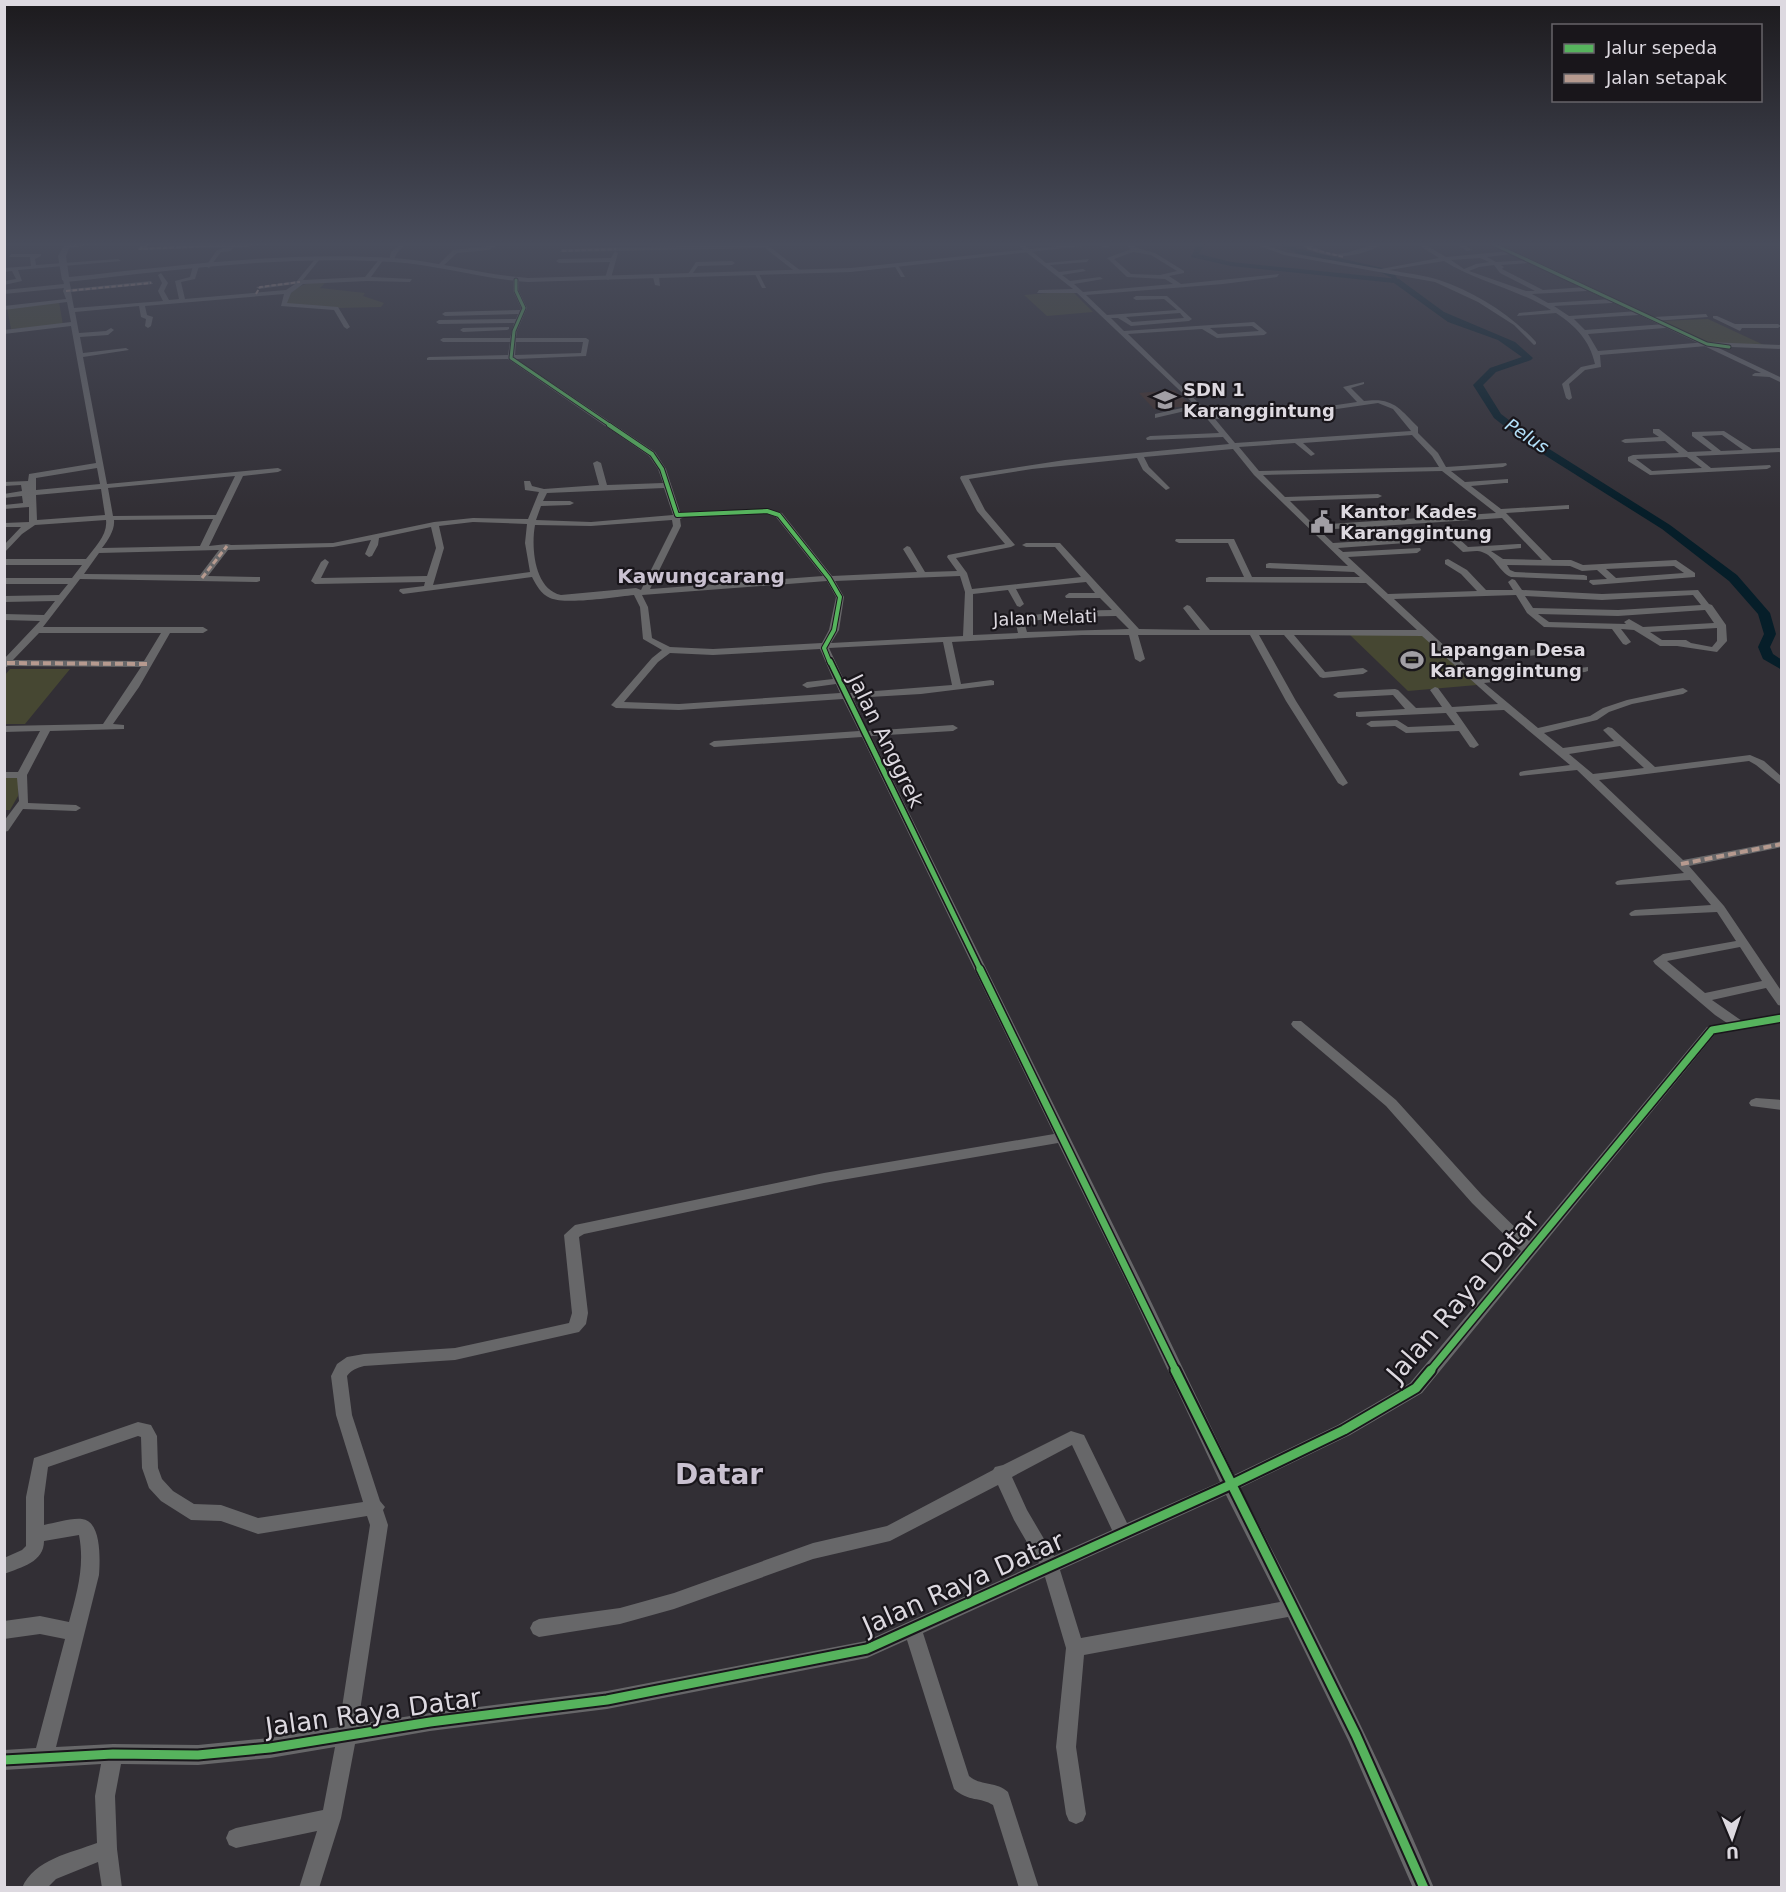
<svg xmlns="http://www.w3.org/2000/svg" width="1786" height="1892" viewBox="0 0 1786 1892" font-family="'DejaVu Sans',sans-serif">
<rect width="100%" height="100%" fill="#322f35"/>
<polygon fill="#42312d" points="1174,390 1192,406 1154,409 1139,393"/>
<g fill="#464732">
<path d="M327 281 320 288 365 293 363 296 384 303 381 307 338 308 284 305C293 284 306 283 327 281Z"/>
<polygon points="1072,291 1093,312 1047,316 1024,295"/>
<polygon points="59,302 63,325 11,329 7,308"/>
<polygon points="1708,319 1766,346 1712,345 1659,321"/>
<polygon points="1349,634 1422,635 1477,685 1408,691"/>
<polygon points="10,669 70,669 25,724 5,724 5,675"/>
<polygon points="5,777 18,778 18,796 10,810 5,810"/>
</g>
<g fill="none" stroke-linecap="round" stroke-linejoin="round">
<polyline stroke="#061e29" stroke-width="4.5" points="1281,244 1298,251 1381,270 1393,276 1396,281"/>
<polygon fill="#061e29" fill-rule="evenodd" points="1197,244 1205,244 1199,254 1231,262 1399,279 1444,312 1515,342 1533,358 1531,360 1496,372 1483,385 1501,414 1535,440 1670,525 1737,575 1770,613 1776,634 1770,647 1773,654 1782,660 1782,670 1763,659 1758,647 1764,634 1758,614 1729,581 1662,529 1527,444 1494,418 1473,385 1490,368 1522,357 1498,340 1448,322 1394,283 1231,266 1191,257"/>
<g fill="#676769" fill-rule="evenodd">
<polygon points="71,244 99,244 67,248 64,246"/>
<polygon points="144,244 151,244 147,247 275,244 233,248 231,251 221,252 209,268 206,266 217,250 228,247 138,250 138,248"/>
<polygon points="400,244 406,244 397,253 393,261 389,261 391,252"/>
<polygon points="489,244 495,244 496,246 489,250 457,253 441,268 436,267 453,250 488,246"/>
<polygon points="766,244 801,271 801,273 797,273 765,248 615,251 618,253 611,278 608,280 605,278 610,262 559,263 556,261 559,259 611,258 615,251 560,252 562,249"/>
<path d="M1016 244H1023L1046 263 1089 259 1087 262 1050 265 1059 272 1083 269 1086 271 1062 275 1070 281 1100 277 1103 279 1074 284 1083 292 1173 284 1165 279 1127 277 1107 258 1131 249 1126 244H1132L1137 248 1155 253 1184 271V273L1169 276 1181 284 1279 274 1277 277 1223 284 1086 295 1107 315 1177 310 1164 299 1136 300 1133 298 1136 296H1167L1192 319 1189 321 1131 326 1118 318H1111L1124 331 1254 322 1266 332 1267 333 1264 335 1217 338 1202 329 1128 334 1211 415 1316 408 1357 402 1343 387 1364 382V384L1351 388 1364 401C1393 397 1399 408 1418 427V433L1438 453 1446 467 1506 463 1507 465 1503 467 1451 471 1465 482 1508 479V483H1505L1471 486 1501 509 1569 505V509H1566L1506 513 1552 560H1571L1583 565 1676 560 1695 573V577L1593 585 1589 582 1590 580 1607 579 1597 570 1582 571 1570 566 1507 565 1510 570 1515 572 1584 575 1587 576V580L1511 577C1499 572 1495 556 1482 552 1477 550 1469 552 1463 552L1452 542 1446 540 1338 548 1343 552 1420 548 1421 550 1417 553 1348 557 1388 594 1477 591 1461 574 1445 564V560L1448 559 1467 570 1486 590H1513L1508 582 1512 579 1515 580 1522 590 1602 594 1698 590 1709 604 1712 605 1726 625 1727 641 1717 652 1677 646H1660L1634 630 1621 629 1631 642 1626 645 1623 644 1612 629 1544 627 1527 613 1516 595 1394 599 1479 678 1588 667V671L1585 672 1484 683 1538 728 1590 716 1603 708 1627 700 1683 688 1688 691 1683 694 1632 704 1609 712 1597 720 1544 733 1563 748 1614 741 1603 730 1608 727 1612 728 1655 767 1750 755 1764 761 1782 777V786L1756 765 1749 761 1599 780 1683 860 1782 841V847L1689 866 1724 906 1782 992V1006L1778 1005 1766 988 1712 1000 1742 1021 1782 1014V1022L1716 1033 1422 1393 1350 1435 1240 1488C1308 1620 1377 1750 1434 1888H1413L1349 1742 1288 1617 1084 1655 1076 1747 1086 1814 1083 1821 1076 1824 1069 1821 1066 1814 1056 1747 1066 1648 1045 1577 923 1633 969 1776C980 1786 996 1781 1008 1792L1039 1888H1019L993 1805C981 1797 968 1802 954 1789L907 1640 867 1658 607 1709 430 1731 355 1744 341 1818 319 1888H299L317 1831 236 1848 229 1845 226 1838 229 1831 236 1828 323 1810 335 1747 270 1758 198 1765 121 1764 115 1796 117 1849 122 1888H102L98 1862 56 1879 47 1888H22C34 1859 71 1853 97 1843L95 1796 101 1764 4 1770V1750L36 1748 65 1639 40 1634 4 1639V1621L40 1616 69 1622C77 1593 85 1566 79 1535L44 1541C44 1562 22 1567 4 1574V1558L22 1550 26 1546V1497L34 1458 138 1422 151 1425 157 1436 158 1468 162 1479 173 1491 194 1504 221 1505 258 1518 363 1502 336 1415 331 1376 337 1364 347 1357 364 1354 455 1348 569 1323 572 1313 564 1235 575 1225 824 1173 1054 1134 862 737 714 747 709 744 714 741 859 731 843 699 679 710 616 708 611 705 613 703 652 658 662 650 643 639 640 607 634 595C614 597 566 605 550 598 541 594 536 585 532 577L403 594 399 591 400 589 424 586 425 582 315 584 311 581 321 562 325 559 329 562 321 578 427 576 436 548 431 527 379 538 378 545 372 556 369 557 365 554 371 540 333 547 228 550 208 576 260 577V581L257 582 80 579 43 627H203L208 630 203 633H170L139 687 113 724 124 725V729L50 731 27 775 28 803 76 805 81 808 76 811 23 809 8 831 4 832V821L19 801 17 778H4V772H18L40 731 4 732V726L103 724 141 667 8 666 4 668V659L40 621 4 620V614L44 615 55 601 4 602V596L59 595 68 584H4V578H72L82 565H4V559H86C94 548 108 535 106 520L35 525 22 534 4 553V545L21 527H4V523L29 522V507L4 509V505L23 503 22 496 4 498V494L22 491 21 485 4 486V482L28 481 29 474 96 463 71 326 4 334V330L71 322 67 302 4 310V306L66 299 63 291 64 288 4 294V290L64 284 63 280 66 278 69 280 71 289 151 281 153 284 71 292 74 308 163 301 158 291 162 283 158 275 161 273 168 283 164 291 169 300 179 299 175 281 190 277 193 266 196 264 199 266 195 279 181 282 185 299 286 290 295 284 259 289 256 287 297 281 316 258 319 260 303 280 365 277 381 257 384 259 371 277 412 279 410 282 367 281 303 284 291 293 287 303 338 307 350 327 347 329 344 327 334 310 281 306 284 294 145 306 147 315 153 317 151 326 148 328 145 326 146 319 141 317 139 306 75 312 79 333 106 331 111 328 114 330 108 335 80 337 83 353 126 348 129 350 83 357 107 484 278 468 282 470 278 472 243 476 209 546 227 544 231 545 333 543 434 522 473 518 528 519 539 492 525 490 524 481H530L532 486 544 489 599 485 593 463 597 461 601 463 607 485 663 483 658 469 649 456 508 359 427 360V358L429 357 508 355 510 342H443L440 340 443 338H510L514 323 439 324 436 322 439 320 516 319 518 314 445 316 442 314 445 312 520 310 521 308 513 291V280L516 278 519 280V291L527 308 517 331 516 338H586L589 340 586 356 516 359 655 452 666 469 680 512 767 509 782 513 832 576 917 572 903 549 907 546 910 547 925 572 957 571 947 557 948 555 1005 544 977 511 960 478 961 476 1065 460 1229 444 1223 437 1147 440 1146 438 1150 436 1219 433 1198 408 1155 418V414L1195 405 1077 293H1037L1039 290 1073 289ZM1133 252 1151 255 1177 271 1160 275 1131 274 1114 259ZM1180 313 1184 318 1132 322 1126 317ZM1252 326 1259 331 1218 334 1210 328ZM516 342H583L581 353 515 355ZM1378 403 1393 409 1411 431 1235 443 1215 419 1316 412ZM1412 435 1432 456 1439 467 1259 471 1239 447 1295 443 1311 456 1315 454 1303 443ZM1233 449 1254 475 1348 566 1269 563 1266 564V568L1354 572 1360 577H1252L1234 539H1176L1175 541 1179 543H1228L1244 577H1209L1206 578V582L1366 583 1417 630H1210L1190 606 1187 605 1183 608 1200 630 1139 629 1060 543H1026L1022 545 1026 547H1055L1081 577 972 589 967 573 956 558 1011 547 1015 545 985 510 969 479 1032 469 1137 458 1143 470 1166 490 1170 488 1149 467 1144 457ZM97 468 100 484 36 490V478ZM1442 471 1496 513 1314 525 1290 501 1378 498 1382 496 1378 494 1285 497 1263 475ZM235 476 216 515 113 516 108 488ZM664 488 673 515 591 522 536 520 541 506 570 505 574 503 570 501H543L547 493ZM101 489 105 515 37 520 36 495ZM766 513 776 517 823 576 650 589 681 526 680 519 684 517ZM1502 518 1542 560 1503 559 1491 551 1521 548V544H1518L1468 547 1458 538 1446 536 1333 543 1319 530ZM213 519 200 546 102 548C108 540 115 530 114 520ZM672 520 673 526 641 590 636 588 561 595C534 589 531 547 535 525L591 526ZM473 522 527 524 525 543 530 572 433 585 444 548 439 526ZM219 550 200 575 84 574 99 553ZM1674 566 1684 573 1616 578 1606 569ZM960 576 965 592 963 636 831 643 839 630 844 597 835 581ZM827 581 836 597 829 630 822 643 713 649 670 647 652 638 648 607 642 595ZM1086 582 1095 593H1069L1065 596 1066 598H1100L1112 610 1063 611 1019 617 1015 620 1018 633 973 635V594L1008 590 1017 606 1020 607 1024 604 1016 589ZM1693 595 1701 605 1618 610 1533 608 1525 596 1602 600ZM1705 610 1714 623 1643 627 1629 619 1624 622 1626 624 1549 622 1538 614 1618 616ZM1116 616 1129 629 1027 632 1024 622 1063 617ZM1717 628V641L1712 647 1691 643 1686 640H1662L1650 632ZM39 633H161L144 661 13 660ZM1082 635H1129L1135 659 1140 662 1145 659 1138 635H1250L1286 701 1338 783 1343 786 1348 783 1296 701 1259 635H1284L1320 677 1323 678 1363 674 1368 671 1363 668 1325 672 1294 635 1422 636 1498 704 1452 707 1438 688 1435 687 1430 690 1442 707 1416 708 1398 690 1395 689 1338 692 1333 695 1338 698 1393 695 1405 709 1356 712V716L1359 717 1446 713 1455 725 1408 727 1397 720 1371 721 1366 724 1371 727 1395 726 1406 733 1459 731 1470 747 1474 748 1479 745 1456 712 1504 710 1570 765 1524 771 1520 772 1519 774 1520 776 1577 770 1684 873 1621 880 1617 881 1615 883 1617 885 1690 880 1711 905 1635 910 1631 912 1629 914 1631 916 1717 912 1736 941 1663 954 1653 961 1655 964 1715 1015 1727 1023 1707 1027 1529 1241 1482 1195 1396 1100 1301 1021H1293L1291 1024 1293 1027 1386 1106 1472 1203 1521 1251 1410 1383 1338 1425 1234 1475 1144 1287 871 736 953 731 958 728 953 725 868 731 853 698 921 694 994 685V681L991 680 961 684 952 642ZM943 642 952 685 850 693 829 648ZM820 649 833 679 807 682 802 685 807 688 836 684 840 693 679 704 624 702 658 662 670 653 713 655ZM1620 746 1644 768 1593 774 1569 754ZM1740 947 1762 981 1705 993 1667 961ZM1058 1143 1129 1287 1220 1482 1127 1523 1084 1435 1071 1431 1003 1465 995 1467 993 1470 887 1526 813 1543 674 1593 620 1608 539 1619 533 1622 530 1628 533 1634 539 1637 620 1624 674 1609 813 1559 890 1541 998 1485 1014 1520 1039 1563 866 1641 607 1691 430 1713 358 1724 388 1525 383 1510 385 1507 380 1501 352 1415 347 1376C351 1370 357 1368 364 1366L455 1360 579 1332 586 1324 588 1313 579 1237 584 1234 824 1183ZM138 1436 141 1437 142 1468 149 1488 161 1501 191 1520 221 1521 258 1534 367 1516 370 1525 339 1727 270 1738 198 1745 113 1744 56 1747 99 1575C100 1561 102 1521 82 1519 70 1518 55 1523 44 1525V1497L48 1467ZM1072 1445 1112 1530 1054 1556 1027 1510 1012 1477ZM1226 1495 1280 1602 1081 1638 1060 1570Z"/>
<polygon points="1098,244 1105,244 1110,247 1105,248"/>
<path d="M1254 244H1263L1285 252 1381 269 1439 258 1417 244H1424L1446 257 1510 251 1512 254 1487 257 1496 262 1531 260 1529 263 1501 265 1504 267 1502 269 1543 290 1586 287 1589 289 1586 291 1532 294 1548 303 1612 299 1615 301 1612 303 1554 306 1569 316 1638 311 1641 313 1638 315 1574 319 1585 330 1665 324 1668 326 1665 328 1588 334 1598 351 1707 342 1782 345V349L1707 346 1600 355 1601 367 1585 370 1569 384 1572 398 1569 400 1566 398 1562 384 1581 367 1595 364C1590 341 1576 326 1556 313L1517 316 1519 313 1551 310C1517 289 1478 282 1444 261L1389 270C1405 273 1424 275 1439 280 1475 292 1510 314 1536 342V344L1534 345 1514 325 1478 302 1435 282 1284 255ZM1480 258 1489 262 1476 264 1464 269 1451 260ZM1494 265 1500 273 1535 291H1526L1469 271 1479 267Z"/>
<path d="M1304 244C1313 244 1323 253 1335 254 1352 254 1366 244 1383 244 1358 258 1330 261 1304 247Z"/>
<polygon points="1456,244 1463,244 1472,250 1467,251"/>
<polygon points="11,254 41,254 41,256 35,259 36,265 118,259 121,261 18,270 22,281 4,285 4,281 16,279 12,271 4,272 4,268 31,266 30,257 9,257"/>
<polygon points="696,262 732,261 735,263 732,265 698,266 690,277 686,277"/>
<polygon points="894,265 898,265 905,277 901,277"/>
<polygon points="754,272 758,272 766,288 762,288"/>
<polygon points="656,275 659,277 660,286 655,285 653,277"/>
<polygon points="1706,314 1708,317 1654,321 1651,319 1654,317"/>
<polygon points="1713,316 1717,316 1735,324 1778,324 1781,326 1778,328 1742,328 1740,331 1713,318"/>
<polygon points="509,327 509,329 507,330 463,332 460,330 463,328"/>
<polygon points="1755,373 1770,373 1773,375 1770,377 1753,376 1752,375"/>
<path d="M1653 429H1659L1688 452 1712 451 1692 436V432L1724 431 1752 449 1782 448V452L1696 456 1711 468 1770 465 1771 467 1767 469 1650 475 1628 461V457L1633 455 1679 453 1665 441 1625 443 1621 441 1625 439 1659 437 1653 433ZM1722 435 1743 450 1721 451 1702 436ZM1687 457 1702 468 1652 471 1636 459Z"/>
<polygon points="1567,646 1570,647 1570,651 1493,660 1488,657 1493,654"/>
<polygon points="1756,1098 1782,1100 1782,1110 1751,1106 1749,1103 1751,1100"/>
</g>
<g fill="#68686b" fill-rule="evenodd">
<path d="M65 244H71L66 256 69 277C176 266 285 251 393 258 438 261 482 275 528 278L851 268 1077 244H1100L851 272 528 282C482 279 439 265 393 262 284 255 174 270 66 282L62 280 58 256Z"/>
<polygon points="1490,244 1499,244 1782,378 1782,383"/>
</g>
<g stroke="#b69a8f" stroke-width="2" stroke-dasharray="4.5 2" stroke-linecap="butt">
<polyline points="148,244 140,249 230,245"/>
<polyline points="67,246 96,244"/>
<polyline points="231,246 272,244"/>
<polyline points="1307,248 1344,257"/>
<polyline points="562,251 616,249"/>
<polyline points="66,291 151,283"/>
<polyline points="256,294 260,287 300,282"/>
</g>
<polyline stroke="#b69a8f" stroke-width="3" stroke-dasharray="6 3" stroke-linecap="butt" points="202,578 227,546"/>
<g stroke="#b69a8f" stroke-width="4" stroke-dasharray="8 4" stroke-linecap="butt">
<polyline points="7,663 148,664"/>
<polyline points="1681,864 1782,844"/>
</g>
<g stroke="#19161b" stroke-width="5">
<g id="cycleway-far4">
<polyline points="1493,244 1707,344 1729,347"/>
<polyline points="516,280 516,291 524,308 514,331 511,358 611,426"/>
</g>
</g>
<g stroke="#19161b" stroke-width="6">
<polyline id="cycleway-far3" points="609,425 652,454 662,469 677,515 767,511 779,515 829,578 840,597 834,630 824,648 830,663"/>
</g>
<g stroke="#19161b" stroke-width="8">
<polyline id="cycleway-far2" points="830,661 981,971"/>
</g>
<g stroke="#19161b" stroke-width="10">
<g id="cycleway-far1">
<polyline points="980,969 1176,1371"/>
<polyline points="1430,1371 1712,1030 1782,1018"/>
</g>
</g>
<g stroke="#19161b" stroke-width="13">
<g id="cycleway">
<polyline points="1175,1370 1356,1735 1424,1888"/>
<polyline points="4,1760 113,1754 198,1755 270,1748 430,1722 607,1700 867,1649 1230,1485 1344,1430 1416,1388 1431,1370"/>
</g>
</g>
<use href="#cycleway-far4" stroke="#56b35d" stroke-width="3"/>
<use href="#cycleway-far3" stroke="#56b35d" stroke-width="4"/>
<use href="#cycleway-far2" stroke="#56b35d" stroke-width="5"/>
<use href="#cycleway-far1" stroke="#56b35d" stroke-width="7"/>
<use href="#cycleway" stroke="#56b35d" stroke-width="9"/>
</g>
<linearGradient id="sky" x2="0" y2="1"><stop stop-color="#1c1a1d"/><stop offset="0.48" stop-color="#494d5c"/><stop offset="1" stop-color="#494d5c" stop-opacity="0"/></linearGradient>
<rect width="1786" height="509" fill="url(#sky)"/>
<defs>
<g id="school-bare" transform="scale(1.8)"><path d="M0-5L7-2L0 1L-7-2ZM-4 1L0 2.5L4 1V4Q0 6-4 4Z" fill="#a19ea4" stroke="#19161b" stroke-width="2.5" paint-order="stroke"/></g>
<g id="civic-bare" transform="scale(1.8)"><path d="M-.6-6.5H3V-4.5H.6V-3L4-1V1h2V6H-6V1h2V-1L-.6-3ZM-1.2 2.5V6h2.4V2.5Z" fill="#a19ea4" stroke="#19161b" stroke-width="2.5" paint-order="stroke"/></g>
<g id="stadium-bare" transform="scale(1.8)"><path d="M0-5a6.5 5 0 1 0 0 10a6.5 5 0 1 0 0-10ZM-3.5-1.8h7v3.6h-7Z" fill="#a19ea4" stroke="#19161b" stroke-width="2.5" paint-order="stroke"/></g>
</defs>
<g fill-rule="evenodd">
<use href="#school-bare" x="1165" y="400"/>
<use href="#civic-bare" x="1322" y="522"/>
<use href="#stadium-bare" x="1412" y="660"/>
</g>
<g text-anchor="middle" stroke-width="4.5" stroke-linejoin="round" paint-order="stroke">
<g font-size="18" font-weight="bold" fill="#ddd9e0" stroke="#19161b" text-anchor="start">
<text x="1183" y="396">SDN 1<tspan x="1183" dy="21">Karanggintung</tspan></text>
<text x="1340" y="518">Kantor Kades<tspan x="1340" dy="21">Karanggintung</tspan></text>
<text x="1430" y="656">Lapangan Desa<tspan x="1430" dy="21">Karanggintung</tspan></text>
</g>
<g font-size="18" font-style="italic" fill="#b3e0f9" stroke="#19161b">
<text transform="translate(1527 436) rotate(33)" y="6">Pelus</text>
</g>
<g font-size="18" fill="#ddd9e0" stroke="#19161b">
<text transform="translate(1045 618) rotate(-2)" y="6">Jalan Melati</text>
</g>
<g font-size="20" font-weight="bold" fill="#cac2d1" stroke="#19161b">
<text x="701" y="583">Kawungcarang</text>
</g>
<g font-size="21" fill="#ddd9e0" stroke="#19161b">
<text transform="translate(886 741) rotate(64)" y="7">Jalan Anggrek</text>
</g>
<g font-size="26" fill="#ddd9e0" stroke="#19161b">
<text transform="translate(1463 1296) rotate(-49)" y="9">Jalan Raya Datar</text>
<text transform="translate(963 1583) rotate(-24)" y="9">Jalan Raya Datar</text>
<text transform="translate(373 1712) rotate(-8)" y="9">Jalan Raya Datar</text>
</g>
<g font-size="28" font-weight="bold" fill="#cac2d1" stroke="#19161b">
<text x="719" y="1484">Datar</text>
</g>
</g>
<rect width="1786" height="1892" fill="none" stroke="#ddd9e0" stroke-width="12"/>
<rect x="1552" y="24" width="210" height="78" fill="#19161b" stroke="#67646a" stroke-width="1.5"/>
<rect x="1564" y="44" width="30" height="9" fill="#56b35d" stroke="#67646a" stroke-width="1.5"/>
<text x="1606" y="54" font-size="18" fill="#ddd9e0">Jalur sepeda</text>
<rect x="1564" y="74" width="30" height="9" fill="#b69a8f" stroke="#67646a" stroke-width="1.5"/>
<text x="1606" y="84" font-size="18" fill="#ddd9e0">Jalan setapak</text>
<g transform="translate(1732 1838) rotate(178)" stroke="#19161b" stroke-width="4.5" paint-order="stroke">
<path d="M0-4.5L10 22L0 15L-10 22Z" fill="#ddd9e0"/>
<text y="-9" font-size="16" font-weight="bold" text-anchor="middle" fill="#ddd9e0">U</text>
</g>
</svg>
